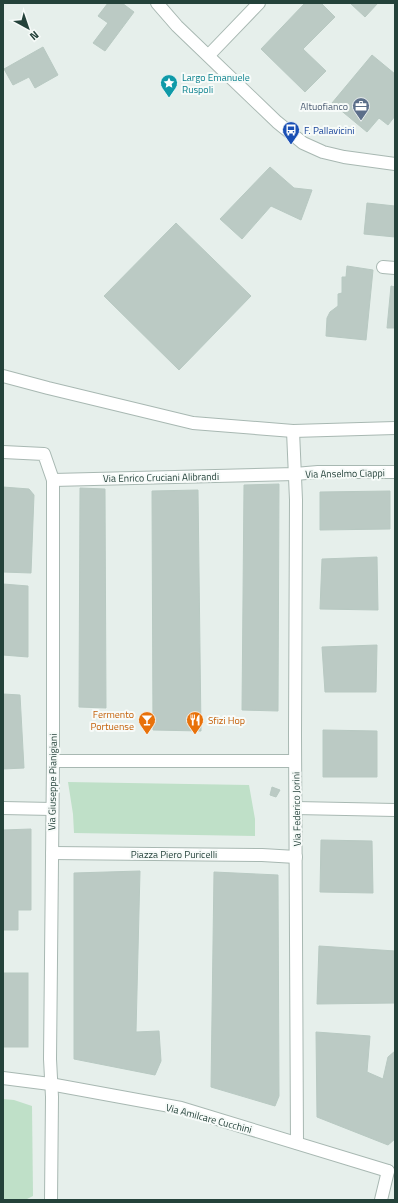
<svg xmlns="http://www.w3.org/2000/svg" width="398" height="1203" viewBox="0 0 398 1203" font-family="'Titillium Web',sans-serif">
<rect width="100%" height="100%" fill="#e6efeb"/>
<g fill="#bfe0c8">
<polygon points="68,782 249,785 255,819 255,836 74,833 73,814"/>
<polygon points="3,1099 14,1100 32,1106 33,1196 25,1200 3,1200"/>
</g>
<g fill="#bbcac4" stroke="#b8c9c2">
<polygon points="108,3 122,3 134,12 105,51 93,43 108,23 98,16"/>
<polygon points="305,3 321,3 335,17 303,49 326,71 305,92 261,49"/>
<polygon points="350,3 378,3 365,17"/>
<polygon points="43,47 58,75 35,88 29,77 13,85 4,69"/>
<polygon points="372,55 395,74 395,116 388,125 379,118 367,132 332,103"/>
<polygon points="270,167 294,188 312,190 301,220 271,206 242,239 220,219"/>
<polygon points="367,203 395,206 395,237 364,234"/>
<polygon points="176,223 251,296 179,370 104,296"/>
<polygon points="347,266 373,270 366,340 326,336 327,318 330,312 338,306 338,294 342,293 342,277 346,277"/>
<polygon points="391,286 395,287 395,328 387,328"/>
<polygon points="279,484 278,711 242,710 244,485"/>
<polygon points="3,487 29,489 34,495 31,573 3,572"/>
<polygon points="80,488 105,489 106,708 79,707"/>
<polygon points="198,490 201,731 153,730 152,491"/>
<polygon points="390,491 390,529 320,530 320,492"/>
<polygon points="377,557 378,610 320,609 322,559"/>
<polygon points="3,584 28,586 28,657 3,655"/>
<polygon points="377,645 376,692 325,692 322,647"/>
<polygon points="3,694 20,695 24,768 3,769"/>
<polygon points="323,730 377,731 377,777 323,777"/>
<polygon points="272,787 280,790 276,797 270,795"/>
<polygon points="31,829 31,910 18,910 18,930 3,930 3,830"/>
<polygon points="321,840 372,841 373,893 320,892"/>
<polygon points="140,871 136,1032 159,1031 161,1061 155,1075 74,1059 74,873"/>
<polygon points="214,872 278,875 279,1096 275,1106 211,1087"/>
<polygon points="319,946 395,951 395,1003 317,1004"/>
<rect x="3" y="973" width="25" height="74"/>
<polygon points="316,1032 370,1036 367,1072 383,1079 388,1057 395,1051 395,1139 388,1145 317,1117"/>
</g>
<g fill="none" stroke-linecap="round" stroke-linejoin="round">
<g stroke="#a8b8b2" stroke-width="14">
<g id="minor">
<polyline points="157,3 177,26 277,122 303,143 323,152 344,157 395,164"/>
<polyline points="209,55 259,3"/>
<polyline points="383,267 395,268"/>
<polyline points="3,376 48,388 193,423 293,431 395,428"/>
<polyline points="293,431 296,500 295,734 297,1143"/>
<polyline points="3,452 44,454 53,480 53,761 50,1059 52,1097 51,1200"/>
<polyline points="53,480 295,474 318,472 395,472"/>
<polyline points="53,761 295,761"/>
<polyline points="3,808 52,809"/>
<polyline points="296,808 395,810"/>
<polyline points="52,853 262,855 296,857"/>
<polyline points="3,1078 50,1084 181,1108 388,1171"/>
<polyline points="381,1200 388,1171"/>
</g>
</g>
<use href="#minor" stroke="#fff" stroke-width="12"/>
</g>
<defs>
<g id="sight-pin" transform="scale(0.9)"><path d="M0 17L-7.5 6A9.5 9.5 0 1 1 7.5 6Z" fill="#0f9aa8" stroke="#f7fbf9"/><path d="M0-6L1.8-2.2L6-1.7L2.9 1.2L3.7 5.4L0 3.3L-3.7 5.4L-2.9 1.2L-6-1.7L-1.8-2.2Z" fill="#fff"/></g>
<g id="office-pin" transform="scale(0.9)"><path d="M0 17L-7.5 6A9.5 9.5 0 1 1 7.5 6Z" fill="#5c6f8a" stroke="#f7fbf9"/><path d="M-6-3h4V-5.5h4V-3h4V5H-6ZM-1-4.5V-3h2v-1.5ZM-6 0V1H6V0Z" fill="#fff"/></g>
<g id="bus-pin" transform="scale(0.9)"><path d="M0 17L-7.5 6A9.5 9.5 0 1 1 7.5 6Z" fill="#1a4fb4" stroke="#f7fbf9"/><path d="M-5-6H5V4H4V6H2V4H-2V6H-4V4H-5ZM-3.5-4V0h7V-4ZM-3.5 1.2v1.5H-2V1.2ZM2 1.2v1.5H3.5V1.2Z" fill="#fff"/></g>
<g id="bar-pin" transform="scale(0.9)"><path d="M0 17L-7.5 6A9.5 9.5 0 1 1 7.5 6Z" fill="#e8710a" stroke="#f7fbf9"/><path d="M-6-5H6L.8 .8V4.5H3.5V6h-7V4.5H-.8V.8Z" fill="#fff"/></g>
<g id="restaurant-pin" transform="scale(0.9)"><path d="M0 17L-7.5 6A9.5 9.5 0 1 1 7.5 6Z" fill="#e8710a" stroke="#f7fbf9"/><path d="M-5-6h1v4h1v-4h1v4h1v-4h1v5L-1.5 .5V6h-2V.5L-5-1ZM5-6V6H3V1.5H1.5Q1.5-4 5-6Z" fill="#fff"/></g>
</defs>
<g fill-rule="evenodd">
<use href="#sight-pin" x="169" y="83"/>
<use href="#office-pin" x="361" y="106"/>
<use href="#bus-pin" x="291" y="130"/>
<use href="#bar-pin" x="147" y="720"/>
<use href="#restaurant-pin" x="195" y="720"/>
</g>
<g text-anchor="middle" stroke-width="4" stroke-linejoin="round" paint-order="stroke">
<g font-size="10" fill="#0d838f" stroke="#f7fbf9" text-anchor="start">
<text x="182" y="81">Largo Emanuele<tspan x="182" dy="12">Ruspoli</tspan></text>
</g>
<g font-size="10" fill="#4e5e75" stroke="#f7fbf9" text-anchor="end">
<text x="348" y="110">Altuofianco</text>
</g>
<g font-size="10" fill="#164399" stroke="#f7fbf9" text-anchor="start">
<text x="304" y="134">F. Pallavicini</text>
</g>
<g font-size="10" fill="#24423a" stroke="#f7fbf9">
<text transform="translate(345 473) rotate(-1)" y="4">Via Anselmo Ciappi</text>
<text transform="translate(161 477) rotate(-1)" y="4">Via Enrico Cruciani Alibrandi</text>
<text transform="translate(52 782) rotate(-89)" y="4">Via Giuseppe Pianigiani</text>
<text transform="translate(296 809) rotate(-91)" y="4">Via Federico Jorini</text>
<text x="174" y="858">Piazza Piero Puricelli</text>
<text transform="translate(209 1118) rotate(15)" y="4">Via Amilcare Cucchini</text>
</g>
<g font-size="10" fill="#c56008" stroke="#f7fbf9" text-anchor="end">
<text x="134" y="718">Fermento<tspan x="134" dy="12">Portuense</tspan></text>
<text x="208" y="724" text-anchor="start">Sfizi Hop</text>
</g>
</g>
<rect width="398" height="1203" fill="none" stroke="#24423a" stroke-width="8"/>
<g transform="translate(28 28) rotate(140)" stroke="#f7fbf9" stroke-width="3" paint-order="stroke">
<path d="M0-3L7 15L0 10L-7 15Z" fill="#24423a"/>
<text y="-6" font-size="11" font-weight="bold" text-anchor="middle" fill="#24423a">N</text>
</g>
</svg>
